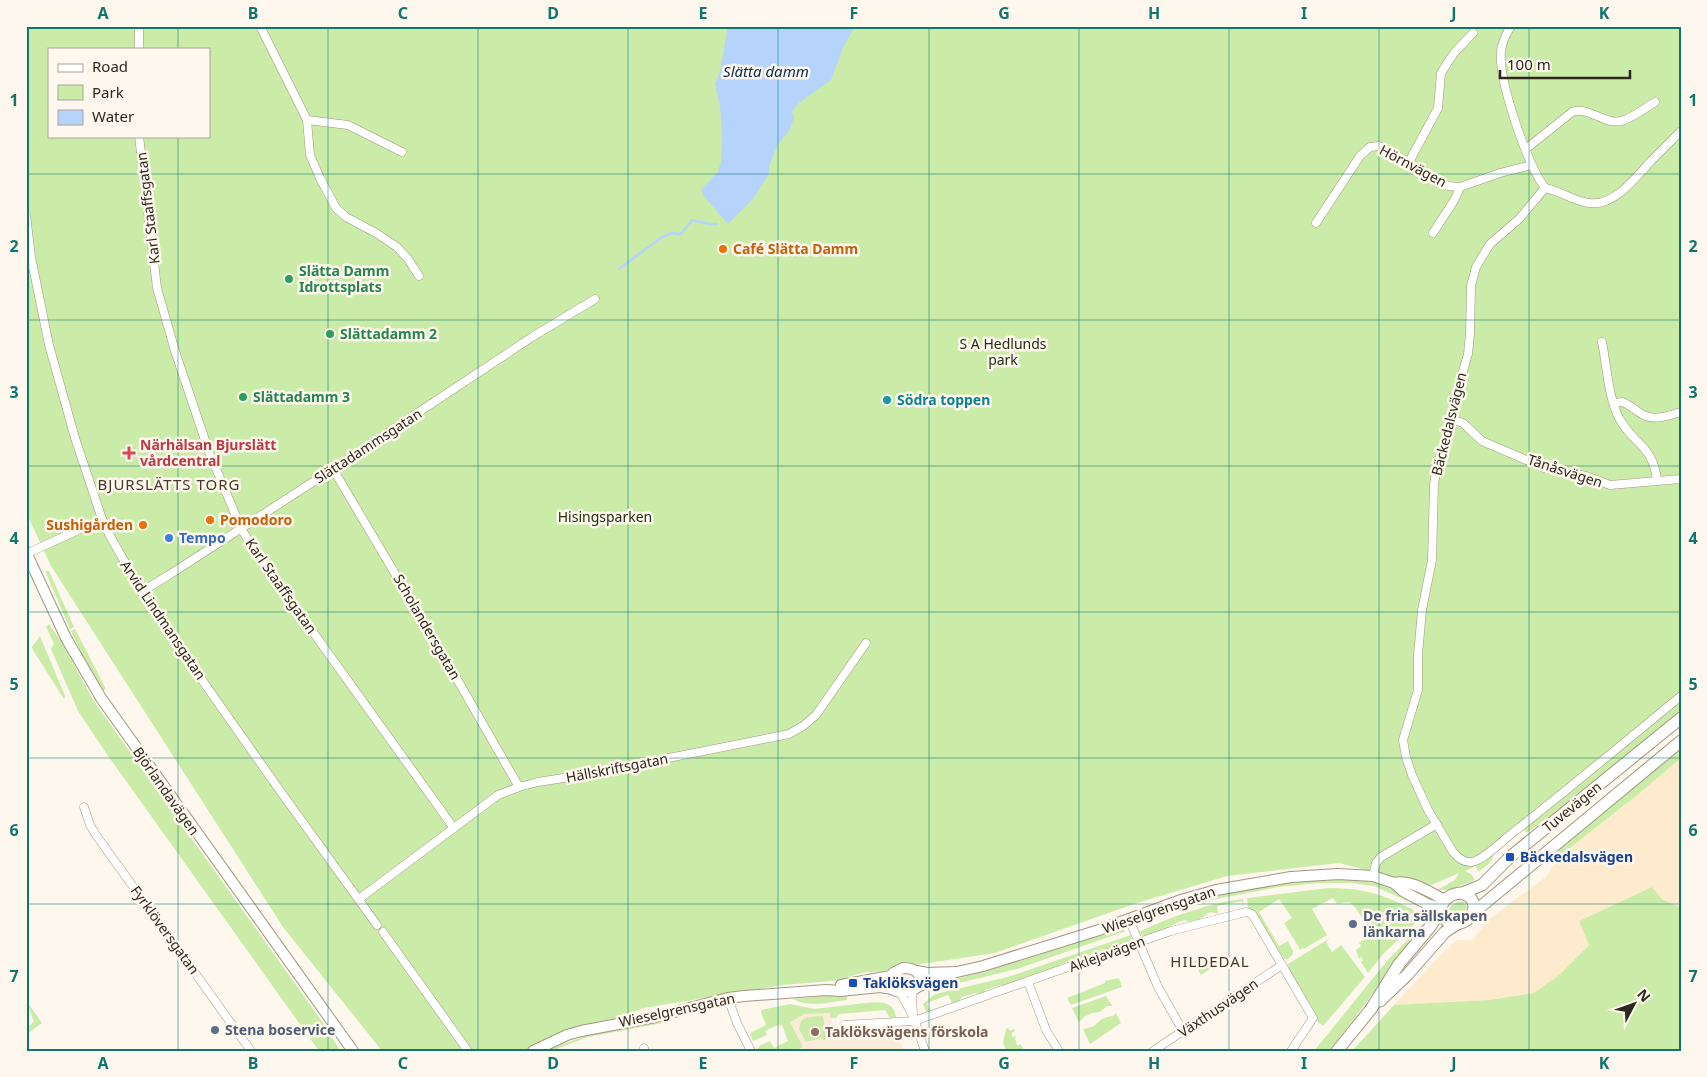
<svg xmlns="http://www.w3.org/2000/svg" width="1707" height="1077" viewBox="0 0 1707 1077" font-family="'Noto Sans',sans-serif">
<rect width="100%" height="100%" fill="#fef7ee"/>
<polygon fill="#feeacc" points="1681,758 1681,906 1679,907 1662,899 1652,887 1579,921 1589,944 1559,975 1534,993 1489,1000 1394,1005 1445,950 1458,940 1473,940 1488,920 1547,876 1558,857 1623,807"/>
<polygon fill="#fbecd9" points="830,1013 836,1037 893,1028 905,1051 805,1051 790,1022 805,1014"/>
<g fill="#caeca8" fill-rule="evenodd">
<path d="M26 26H1681V711L1555 813 1526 833 1524 830 1494 853C1494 861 1485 867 1478 872L1476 866 1465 871 1471 874 1475 880 1449 890H1437L1455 880 1459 873 1429 886 1339 863 1227 876 1137 903 995 953 888 969C881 973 878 971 871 972 863 972 851 975 843 980L783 985 644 1008 522 1051H382L283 927 51 566 26 512ZM49 49H209V136H49Z"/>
<polygon points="45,571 49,571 74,627 70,629"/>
<polygon points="49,624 63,644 93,700 328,1030 340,1051 319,1051 106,753 78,711 51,649 54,644 46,627"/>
<polygon points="75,629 106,689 103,691 85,661 71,631"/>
<polygon points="40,636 65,696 64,699 33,650 32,647"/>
<polygon points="1681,746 1681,758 1636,796 1561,855 1556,857 1556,851"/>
<path d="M1340 878C1375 881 1391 885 1420 905L1418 906 1374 886 1351 883H1318L1279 887 1216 899 1151 920C1201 891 1284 882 1340 878Z"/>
<polygon points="1652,887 1662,899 1679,907 1681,906 1681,1051 1352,1051 1394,1005 1489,1000 1534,993 1559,975 1589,945 1579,921"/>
<path d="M1328 888C1353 888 1374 891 1397 902 1406 906 1415 910 1421 916L1409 930 1383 954 1368 973 1361 962 1363 960 1361 957 1359 959 1356 950 1361 946 1359 943 1368 937 1365 932 1369 929 1355 907 1349 902 1337 904 1333 898 1312 909 1327 935 1304 949 1303 948 1301 949V951L1284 923 1292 918 1279 899 1259 912 1279 946 1288 941 1293 951V954L1288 959H1284L1253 911 1248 908 1247 898Z"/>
<path d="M1243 899 1244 909 1242 901 1217 906 1218 914C1209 911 1208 913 1202 918 1198 920 1192 921 1188 922L1185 920C1171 924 1160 935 1143 936L1139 932C1167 918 1212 902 1243 899Z"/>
<path d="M1463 901 1467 907C1464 914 1458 918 1451 916L1448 911C1450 905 1457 901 1463 901Z"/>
<path d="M1423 924 1424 926C1390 966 1363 1010 1329 1051H1314L1387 961Z"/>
<polygon points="1122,930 1126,931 1017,969 938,988 936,989 933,986 944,982 994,969 1081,941"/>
<polygon points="1131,935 1131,939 1127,943 1107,950 1103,949 1088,955 1086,958 1077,961 1073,960 1059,965 1058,968 1004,987 1000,985 985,990 983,993 979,994 976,993 962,997 959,1001 952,1003 948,995 927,1003 930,1011 927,1013 923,1004 935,994 1008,977"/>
<polygon points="1330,938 1326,942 1332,952 1341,945 1365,977 1323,1026 1317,1021 1313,1010 1289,971 1288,964"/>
<polygon points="1207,957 1213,967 1201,975 1194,961"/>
<polygon points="1119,978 1122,987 1071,1005 1067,998 1105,983 1105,981"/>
<path d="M847 994V1000C830 1002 808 1008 793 999Z"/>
<polygon points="1106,996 1112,1006 1107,1006 1100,1012 1092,1013 1084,1017 1079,1022 1072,1008"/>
<polygon points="26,1000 42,1023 26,1035 26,1030 34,1021 29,1009 26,1011"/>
<path d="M865 1003C880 1002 893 1000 896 1017L890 1018 885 1010 839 1014 836 1018H831L830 1013 805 1014 790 1022 803 1047 796 1051H757V1049L760 1047 759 1046 770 1041 774 1048 788 1041 782 1025 776 1026 765 1031 767 1035 753 1041 750 1033 766 1025 762 1015 761 1010 790 1004 815 1009Z"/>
<path d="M1116 1013 1121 1023 1090 1044 1083 1029C1098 1027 1095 1022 1105 1018 1110 1015 1112 1018 1116 1013Z"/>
<polygon points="823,1016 827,1038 824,1041 822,1038 806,1042 799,1029 801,1021 807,1017"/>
<polygon points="673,1019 662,1023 588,1037 551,1051 544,1051 588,1035"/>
<polygon points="1008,1028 1010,1031 1014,1029 1015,1031 1012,1033 1012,1037 1017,1036 1015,1038 1017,1046 1020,1044 1025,1051 1006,1051 1003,1042 1006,1029"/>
</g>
<polygon fill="#b5d3fb" points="728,26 855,26 843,48 831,80 799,103 792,111 794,118 790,129 777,146 769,167 769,174 752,200 728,224 704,196 701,190 718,172 721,161 722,137 720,106 715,84 720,72"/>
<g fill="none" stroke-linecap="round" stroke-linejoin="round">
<polyline stroke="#b5d3fb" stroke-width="2.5" points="619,269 662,237 672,233 681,234 692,220 709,224 717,224"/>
<g stroke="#a49580" stroke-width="9">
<g id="minor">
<polyline points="260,26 307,120 310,155 320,178 336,208 346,217 376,233 397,247 408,259 419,276"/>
<path d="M1511 26C1506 34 1502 41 1501 51 1498 80 1527 164 1545 188L1519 219 1490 244 1476 267 1471 286 1470 334 1468 354 1454 402 1451 428 1437 465 1434 485 1432 560 1422 610 1418 655V690L1403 740 1406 757 1412 775 1428 810 1453 852C1458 858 1464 863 1472 862 1484 860 1505 838 1515 831 1571 787 1626 741 1681 696"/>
<polyline points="139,49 139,26"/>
<polyline points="307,120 348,125 402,152"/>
<polyline points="139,136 157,288 175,351 209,452 241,528 252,547 453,827"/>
<path d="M1526 149 1572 112C1589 106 1604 125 1621 121 1633 118 1645 108 1655 102"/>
<polyline points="1409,162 1438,108 1441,73 1454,53 1473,33"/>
<path d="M1545 188C1561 191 1573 201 1589 203 1614 207 1635 178 1651 161 1661 151 1671 141 1681 131"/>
<polyline points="26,215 31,257 49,345 75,438 102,519 110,536 148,603 278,788 377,925"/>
<polyline points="1316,223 1360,156 1370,147 1379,146 1398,156 1448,186 1460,187 1500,173 1531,165"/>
<polyline points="1433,233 1455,199 1460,187"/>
<path d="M1602 342C1607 367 1608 396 1619 418 1634 446 1652 443 1657 480"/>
<path d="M1614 403 1623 402C1629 405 1635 409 1640 413 1653 422 1667 416 1681 412"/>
<polyline points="1453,420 1463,423 1482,441 1545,468 1586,476 1610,485 1681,479"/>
<polyline points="333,469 438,646 519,787"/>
<polyline points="26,554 102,519"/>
<polyline points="141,592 169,575 333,469 532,337 595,299"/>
<polyline points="84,807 90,825 96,835 251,1051"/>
<polyline points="1373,876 1376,863 1381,857 1437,824"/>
<polyline points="359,899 498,795 519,787 538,782 583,775 789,734 803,726 816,715 866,643"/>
<polyline points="1129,919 1158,987 1183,1031"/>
<polyline points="383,932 468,1051"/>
<polyline points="1028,982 1046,1030 1059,1051"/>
<polyline points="900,992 913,1016 925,1051"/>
<polyline points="728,998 737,1023 751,1051"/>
<polyline points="913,1014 912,998 913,990"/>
<polyline points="844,1025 914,1021 1171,931 1246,912 1252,914 1313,1018 1291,1051"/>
<polyline points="644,1048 645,1051"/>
<polyline points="1153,1051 1282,965"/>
</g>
</g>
<g stroke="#a49580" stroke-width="12">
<g id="tertiary">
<polyline points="26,552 66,638 101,698 353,1051"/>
<path d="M1394 883C1412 879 1430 893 1445 900"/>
<path d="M903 968C915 968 924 974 919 986 905 998 879 991 893 973Z"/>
<polyline points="917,971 927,973 957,972 983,966 1099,930 1181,900 1216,890 1291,877 1338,874 1373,876 1394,883 1403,891 1427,904 1441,908"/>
<polyline points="841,985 891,976"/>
<polyline points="919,986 952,974"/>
<polyline points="533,1051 567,1035 581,1031 655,1017 728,998 744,996 826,990 840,991 880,987 893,989"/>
</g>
</g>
<g stroke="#a49580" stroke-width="13">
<g id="secondary">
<polyline points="1462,893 1482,885 1510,857 1681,718"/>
<path d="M1462 893C1486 901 1470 929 1449 923 1432 910 1445 893 1462 893Z"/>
<polyline points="1473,913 1681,741"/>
<polyline points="1380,1001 1408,974 1445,932 1457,924"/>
<polyline points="1337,1051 1371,1009 1399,964 1430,927 1441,910"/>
</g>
</g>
<use href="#minor" stroke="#fff" stroke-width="8"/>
<use href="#tertiary" stroke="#fff" stroke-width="10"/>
<use href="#secondary" stroke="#fff" stroke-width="11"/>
</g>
<path fill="none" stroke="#0f766e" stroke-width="1" stroke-opacity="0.55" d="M178 26V49M328 26V1051M478 26V1051M628 26V1051M778 26V1051M929 26V1051M1079 26V1051M1229 26V1051M1379 26V1051M1529 26V1051M178 136V1051M26 174H1681M26 320H1681M26 466H1681M26 612H1681M26 758H1681M26 904H1681"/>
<g fill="#e8710a" stroke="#fef7ee" stroke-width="2">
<circle cx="723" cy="249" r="5"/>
<circle cx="210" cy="520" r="5"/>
<circle cx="143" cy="525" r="5"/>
</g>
<g fill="#2e9e5b" stroke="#fef7ee" stroke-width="2">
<circle cx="289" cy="279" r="5"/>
<circle cx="330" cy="334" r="5"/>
<circle cx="243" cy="397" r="5"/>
</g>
<circle fill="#0f9aa8" stroke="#fef7ee" stroke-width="2" cx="887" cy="400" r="5"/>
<path fill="#e0444e" stroke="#fef7ee" stroke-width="2" d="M126.5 445.5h5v5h5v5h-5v5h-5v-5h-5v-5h5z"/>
<circle fill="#3f7fe0" stroke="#fef7ee" stroke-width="2" cx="169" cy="538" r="5"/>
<g fill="#1a4fb4" stroke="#fef7ee" stroke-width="2">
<rect x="1505" y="852" width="10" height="10" rx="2.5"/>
<rect x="848" y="978" width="10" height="10" rx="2.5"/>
</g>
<g fill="#5c6f8a" stroke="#fef7ee" stroke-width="2">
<circle cx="1353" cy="924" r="5"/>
<circle cx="215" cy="1030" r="5"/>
</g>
<circle fill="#8d6e63" stroke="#fef7ee" stroke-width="2" cx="815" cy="1032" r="5"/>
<g text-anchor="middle" stroke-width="5" stroke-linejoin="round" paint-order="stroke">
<g font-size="14" fill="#2d271e" stroke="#fef7ee">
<text transform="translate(1413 166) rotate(28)" y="5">Hörnvägen</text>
<text transform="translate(148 208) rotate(-97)" y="5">Karl Staaffsgatan</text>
<text transform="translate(1449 424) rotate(-76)" y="5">Bäckedalsvägen</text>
<text transform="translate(368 446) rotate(-33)" y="5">Slättadammsgatan</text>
<text transform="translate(1565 471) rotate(18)" y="5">Tånåsvägen</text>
<text transform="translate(281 586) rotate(55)" y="5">Karl Staaffsgatan</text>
<text transform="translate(163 620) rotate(56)" y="5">Arvid Lindmansgatan</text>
<text transform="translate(427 627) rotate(60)" y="5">Scholandersgatan</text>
<text transform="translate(617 768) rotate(-11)" y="5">Hällskriftsgatan</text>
<text transform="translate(166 791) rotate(55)" y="5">Björlandavägen</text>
<text transform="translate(1572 807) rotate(-39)" y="5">Tuvevägen</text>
<text transform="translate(1159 910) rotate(-19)" y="5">Wieselgrensgatan</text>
<text transform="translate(165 930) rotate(54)" y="5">Fyrklöversgatan</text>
<text transform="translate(1107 954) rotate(-20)" y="5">Aklejavägen</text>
<text transform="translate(1218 1008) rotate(-34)" y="5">Växthusvägen</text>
<text transform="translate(677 1010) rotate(-12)" y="5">Wieselgrensgatan</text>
</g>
<g font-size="14" font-weight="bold" fill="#c56008" stroke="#fef7ee" text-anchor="start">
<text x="733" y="254">Café Slätta Damm</text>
<text x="220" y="525">Pomodoro</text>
<text x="133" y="530" text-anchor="end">Sushigården</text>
</g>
<g font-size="14" font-weight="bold" fill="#27864d" stroke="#fef7ee" text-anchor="start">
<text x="299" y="276">Slätta Damm<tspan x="299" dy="16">Idrottsplats</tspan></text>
<text x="340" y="339">Slättadamm 2</text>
<text x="253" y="402">Slättadamm 3</text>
</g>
<g font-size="14" fill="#223011" stroke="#fef7ee">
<text x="1003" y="349">S A Hedlunds<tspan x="1003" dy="16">park</tspan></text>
<text x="605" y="522">Hisingsparken</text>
</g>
<g font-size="14" font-weight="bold" fill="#0d838f" stroke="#fef7ee" text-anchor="start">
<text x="897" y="405">Södra toppen</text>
</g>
<g font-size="14" font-weight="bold" fill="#be3a42" stroke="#fef7ee" text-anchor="start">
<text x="140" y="450">Närhälsan Bjurslätt<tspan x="140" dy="16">vårdcentral</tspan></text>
</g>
<g font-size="14" font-weight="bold" fill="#366cbe" stroke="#fef7ee" text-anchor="start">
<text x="179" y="543">Tempo</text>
</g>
<g font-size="14" font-weight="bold" fill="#164399" stroke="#fef7ee" text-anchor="start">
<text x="1520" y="862">Bäckedalsvägen</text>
<text x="863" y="988">Taklöksvägen</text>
</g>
<g font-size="14" font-weight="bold" fill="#4e5e75" stroke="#fef7ee" text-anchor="start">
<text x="1363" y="921">De fria sällskapen<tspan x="1363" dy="16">länkarna</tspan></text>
<text x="225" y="1035">Stena boservice</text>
</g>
<g font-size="14" font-weight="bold" fill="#785e54" stroke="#fef7ee" text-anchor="start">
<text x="825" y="1037">Taklöksvägens förskola</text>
</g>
<g font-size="15" font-style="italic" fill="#082a52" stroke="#fef7ee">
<text x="766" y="77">Slätta damm</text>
</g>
<g font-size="15" letter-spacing="1" fill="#463927" stroke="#fef7ee">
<text x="169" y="490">BJURSLÄTTS TORG</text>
<text x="1210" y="967">HILDEDAL</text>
</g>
</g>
<rect width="1707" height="1077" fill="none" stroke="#fef7ee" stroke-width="55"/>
<rect x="48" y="48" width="162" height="90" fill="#fef7ee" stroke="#aaa49b"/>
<rect x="58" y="64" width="25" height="8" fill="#ffffff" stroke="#aaa49b"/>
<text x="92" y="72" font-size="15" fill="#2d271e">Road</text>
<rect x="58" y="85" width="25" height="15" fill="#caeca8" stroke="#aaa49b"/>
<text x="92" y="98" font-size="15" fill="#2d271e">Park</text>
<rect x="58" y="110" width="25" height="15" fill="#b5d3fb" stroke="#aaa49b"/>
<text x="92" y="122" font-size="15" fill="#2d271e">Water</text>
<g transform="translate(1634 1004) rotate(49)" stroke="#fef7ee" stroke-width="4" paint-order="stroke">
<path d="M0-4L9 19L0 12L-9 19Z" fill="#2d271e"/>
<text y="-8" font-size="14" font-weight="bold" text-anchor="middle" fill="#2d271e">N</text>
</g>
<path d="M1500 70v8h130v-8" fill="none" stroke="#2d271e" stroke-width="2.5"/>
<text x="1507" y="70" font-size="15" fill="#2d271e" stroke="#fef7ee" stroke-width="4" paint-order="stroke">100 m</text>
<rect x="28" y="28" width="1652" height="1022" fill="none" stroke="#0f766e" stroke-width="2"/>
<g font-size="16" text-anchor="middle" font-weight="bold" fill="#0f766e">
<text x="103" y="19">A</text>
<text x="253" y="19">B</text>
<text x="403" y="19">C</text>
<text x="553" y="19">D</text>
<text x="703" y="19">E</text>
<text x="854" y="19">F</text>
<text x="1004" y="19">G</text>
<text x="1154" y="19">H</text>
<text x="1304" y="19">I</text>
<text x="1454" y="19">J</text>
<text x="1604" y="19">K</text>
<text x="14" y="106">1</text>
<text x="1693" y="106">1</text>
<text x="14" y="252">2</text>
<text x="1693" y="252">2</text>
<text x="14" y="398">3</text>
<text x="1693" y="398">3</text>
<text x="14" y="544">4</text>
<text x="1693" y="544">4</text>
<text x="14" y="690">5</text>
<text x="1693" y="690">5</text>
<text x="14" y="836">6</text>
<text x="1693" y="836">6</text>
<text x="14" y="982">7</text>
<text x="1693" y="982">7</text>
<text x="103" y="1069">A</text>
<text x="253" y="1069">B</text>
<text x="403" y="1069">C</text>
<text x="553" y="1069">D</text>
<text x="703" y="1069">E</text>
<text x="854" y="1069">F</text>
<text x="1004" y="1069">G</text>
<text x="1154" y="1069">H</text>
<text x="1304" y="1069">I</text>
<text x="1454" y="1069">J</text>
<text x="1604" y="1069">K</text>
</g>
</svg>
